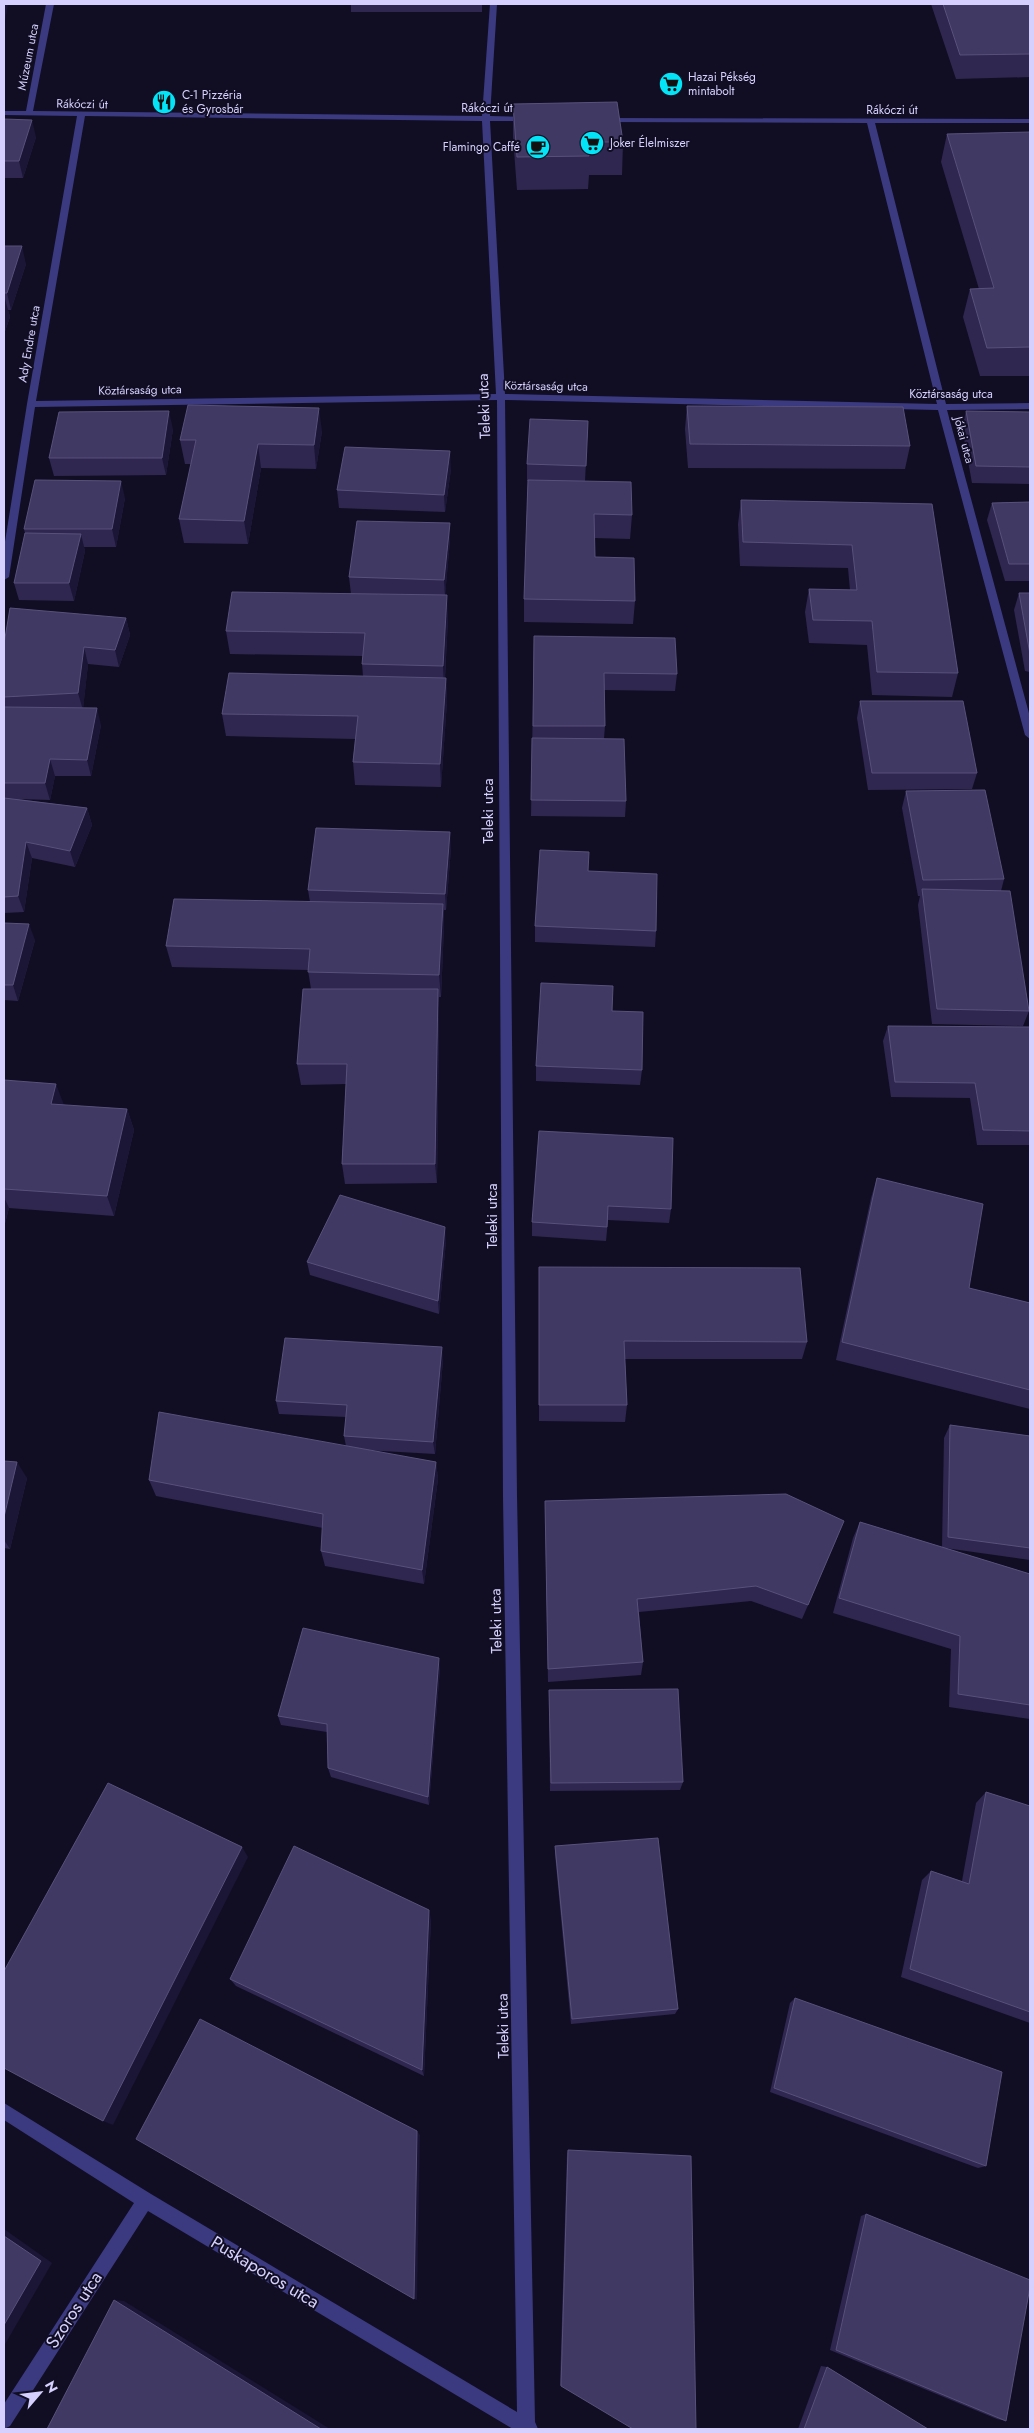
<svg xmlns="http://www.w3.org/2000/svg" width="1034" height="2433" viewBox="0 0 1034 2433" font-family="Jost,sans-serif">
<rect width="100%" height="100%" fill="#110e23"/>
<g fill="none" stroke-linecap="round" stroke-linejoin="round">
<path fill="#3b3a81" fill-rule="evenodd" d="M46 4H54L33 111 482 116 490 4H497L490 116 529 117 533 119 529 121H490L505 394 937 404 867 123 604 122 600 120 604 118 1030 119V123H875L946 404 1030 403V409L947 410 1030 717V739L1025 735 938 410 505 400 517 1496 535 2422 538 2429H513L148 2211 10 2426 4 2429V2404L134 2203 4 2120V2103L151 2194 517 2412 503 1496 497 400 35 407 9 577 4 580V548L27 404 77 116 4 115V111H26ZM85 116 482 121 496 394 36 401Z"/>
</g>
<g fill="#2f2750">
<rect x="351" y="4" width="131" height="8"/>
<polygon points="931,4 1030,4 1030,77 956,79"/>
<polygon points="513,104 623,142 622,175 589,175 588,189 517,190 513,137"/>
<polygon points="4,119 36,137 23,178 4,178"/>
<polygon points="1030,132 1030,376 980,376 963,317 970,289 979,289 941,162 947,134"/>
<polygon points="4,246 26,264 11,310 8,310 10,317 4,334"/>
<polygon points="687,406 910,446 905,469 688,468 685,429"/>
<polygon points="966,411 1030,412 1030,484 972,483 962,428"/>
<polygon points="588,421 585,481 632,515 630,539 594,538 595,557 635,601 633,624 524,622 524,599 528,481 527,481 527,464"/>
<polygon points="173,429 166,475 54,476 49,458"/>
<polygon points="322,431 316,469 261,468 248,544 184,543 179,519 191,464 185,464 180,440"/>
<polygon points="451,469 445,512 339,508 337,490"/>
<polygon points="125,498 116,547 84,547 85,551 74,601 19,600 14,583 25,533 24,529"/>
<polygon points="741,500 932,504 958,673 952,697 872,695 867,645 809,643 805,612 809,589 850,590 848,568 740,566 738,524"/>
<polygon points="1030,502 1030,581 1005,581 987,520 992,503"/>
<polygon points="450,540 445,595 448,618 445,678 446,678 447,701 441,787 355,785 353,762 355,739 226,736 222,714 363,676 362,664 363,656 230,654 226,631 351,594 349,577"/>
<polygon points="1019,593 1030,593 1030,672 1025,671 1014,610"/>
<polygon points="126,618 130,635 119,667 88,664 83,708 101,725 91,776 55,776 50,800 18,799 87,808 92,825 75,867 32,858 24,912 4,913 4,644"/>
<polygon points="534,636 677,674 675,691 604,690 605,726 604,738 626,801 625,817 531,816"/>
<polygon points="860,701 977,773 972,789 868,790 857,718"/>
<polygon points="906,791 1004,879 1001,891 1029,1011 1023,1026 932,1024 918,905 920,896 918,896 902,808"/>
<polygon points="451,848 446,910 444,910 444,926 441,997 439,997 439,1010 437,1183 345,1184 342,1164 346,1084 301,1085 297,1064 311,989 308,970 172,967 166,946 310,902 308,890"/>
<polygon points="588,871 656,931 655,947 535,942 535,926"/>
<polygon points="4,923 35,940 18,1001 4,1000"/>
<polygon points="612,1011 642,1070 640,1085 536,1081 536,1066"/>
<polygon points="888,1026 1030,1027 1030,1145 977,1145 970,1098 891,1097 883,1041"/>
<polygon points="4,1080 64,1105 127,1109 134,1130 114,1216 9,1208 4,1227"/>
<polygon points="539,1131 671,1209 669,1223 608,1220 606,1241 532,1236 532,1222"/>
<polygon points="877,1178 969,1288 1030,1303 1030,1409 836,1360 871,1198"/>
<polygon points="446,1241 439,1314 310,1275 307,1262"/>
<polygon points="539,1267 807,1342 802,1359 625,1359 627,1405 625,1422 539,1421"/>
<polygon points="443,1360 435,1454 365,1450 436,1462 438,1479 424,1584 325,1566 321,1551 323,1528 156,1496 149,1480 346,1446 344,1436 346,1417 279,1414 276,1401"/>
<polygon points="950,1425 1030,1436 1030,1560 945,1548 1030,1574 1030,1719 949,1707 951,1649 833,1613 853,1538 860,1522 942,1547 944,1438"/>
<polygon points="4,1461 27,1478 10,1549 4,1548"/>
<polygon points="545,1501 838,1536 802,1619 751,1601 639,1612 643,1662 641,1675 548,1682 545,1517"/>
<polygon points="440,1668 429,1805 331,1777 328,1768 327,1732 281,1725 278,1716"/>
<polygon points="549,1690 683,1782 680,1790 550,1791"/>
<polygon points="986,1792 1030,1806 1030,2023 901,1977 922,1880 931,1871 962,1881 976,1803"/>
<polygon points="555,1846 678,2009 675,2014 571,2024 555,1854"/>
<polygon points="431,1919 424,2076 236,1986 230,1979"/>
<polygon points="795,1998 986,2166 978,2168 770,2092 790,2003"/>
<polygon points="568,2150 561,2386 560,2385 567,2154"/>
<polygon points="866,2214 1006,2421 997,2419 830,2350 861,2216"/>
<polygon points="821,2366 827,2367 928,2429 798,2429"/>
</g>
<g fill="#1b1536">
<polygon points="4,4 8,4 4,27"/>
<polygon points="32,120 36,137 23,178 19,161"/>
<polygon points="22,246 26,264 11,310 7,293"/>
<polygon points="5,299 10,317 4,334 4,304"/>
<polygon points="319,408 322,431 316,469 314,445"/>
<polygon points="169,411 173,429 166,475 162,458"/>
<polygon points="258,444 261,468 248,544 244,521"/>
<polygon points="450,451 451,469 445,512 444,495"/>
<polygon points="121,481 125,498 116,547 112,529"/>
<polygon points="450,523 450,540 445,597 444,580"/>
<polygon points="81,534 85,551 74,601 69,583"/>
<polygon points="447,595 448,618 444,689 443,666"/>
<polygon points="126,618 130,635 119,667 115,650"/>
<polygon points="84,647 88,664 83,710 78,693"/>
<polygon points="446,678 447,701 441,787 440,764"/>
<polygon points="97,708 101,725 91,776 87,760"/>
<polygon points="50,759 55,776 50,800 45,783"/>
<polygon points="87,808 92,825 75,867 70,851"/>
<polygon points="450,832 451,848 446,910 445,894"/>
<polygon points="26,842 32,858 24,912 18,896"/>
<polygon points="443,904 444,926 441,997 439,975"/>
<polygon points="29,924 35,940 18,1001 13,985"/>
<polygon points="438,989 439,1010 437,1183 435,1164"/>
<polygon points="56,1084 64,1105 51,1104"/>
<polygon points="127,1109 134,1130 114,1216 107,1196"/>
<polygon points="4,1197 9,1208 4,1227"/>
<polygon points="445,1227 446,1241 439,1314 438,1301"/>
<polygon points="442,1347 443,1360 435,1454 433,1442"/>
<polygon points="17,1462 27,1478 10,1549 4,1540 4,1517"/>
<polygon points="436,1462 438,1479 424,1584 422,1570"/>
<polygon points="439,1658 440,1668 429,1805 428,1797"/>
<polygon points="242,1847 248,1857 113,2125 103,2121"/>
<polygon points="429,1910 431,1919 424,2076 422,2070"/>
<polygon points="417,2131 420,2135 417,2300 414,2299"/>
<polygon points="4,2229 52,2263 4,2346"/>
<polygon points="114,2300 124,2301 330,2429 321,2429"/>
</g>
<g fill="#403963" stroke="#58517b">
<polygon points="943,4 1030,4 1030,54 960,55"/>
<polygon points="617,102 623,142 588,142 589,156 517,157 513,104"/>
<polygon points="4,119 32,120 19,161 4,161"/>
<polygon points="1030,132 1030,347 987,348 970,289 994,288 947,134"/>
<polygon points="4,246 22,246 7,293 4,293"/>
<polygon points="188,405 319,408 314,445 258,444 244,521 179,519 196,440 180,440"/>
<polygon points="687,406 903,407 910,446 690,444"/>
<polygon points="169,411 162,458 49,458 59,412"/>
<polygon points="966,411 1030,412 1030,467 976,466"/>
<polygon points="530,419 588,421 586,466 527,464"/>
<polygon points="345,447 450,451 444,495 337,490"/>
<polygon points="35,480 121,481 112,529 24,529"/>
<polygon points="528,480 631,482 632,515 594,514 595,557 634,558 635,601 524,599"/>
<polygon points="741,500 932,504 958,673 877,672 872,621 813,620 809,589 857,590 852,545 743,542"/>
<polygon points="1030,502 1030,564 1009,564 992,503"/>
<polygon points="357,521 450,523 444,580 349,577"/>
<polygon points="25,533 81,534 69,583 14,583"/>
<polygon points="232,592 447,595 443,666 362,664 365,633 226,631"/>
<polygon points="1019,593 1030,593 1030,654"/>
<polygon points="10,608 126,618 115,650 84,647 78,693 4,697 4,644"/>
<polygon points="534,636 675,638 677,674 604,673 605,726 533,726"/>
<polygon points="229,673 446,678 440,764 353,762 358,716 222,714"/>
<polygon points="860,701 963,701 977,773 872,773"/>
<polygon points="4,707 97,708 87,760 50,759 45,783 4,783"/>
<polygon points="532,738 624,739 626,801 531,800"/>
<polygon points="985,790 1004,879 923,880 906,791"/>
<polygon points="4,798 87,808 70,851 26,842 18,896 4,897"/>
<polygon points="316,828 450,832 445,894 308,890"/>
<polygon points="540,850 589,852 588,871 657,874 656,931 535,926"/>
<polygon points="922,889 1010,891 1029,1011 937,1009"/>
<polygon points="174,899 443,904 439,975 308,972 310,949 166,946"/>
<polygon points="4,923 29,924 13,985 4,985"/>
<polygon points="541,983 613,986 612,1011 643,1012 642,1070 536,1066"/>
<polygon points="303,989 438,989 435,1164 342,1164 347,1064 297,1064"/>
<polygon points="888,1026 1030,1027 1030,1131 983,1130 975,1083 895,1082"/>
<polygon points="4,1080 56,1084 51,1104 127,1109 107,1196 4,1189"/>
<polygon points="539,1131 673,1138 671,1209 608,1206 607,1227 532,1222"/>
<polygon points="877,1178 983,1204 969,1288 1030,1303 1030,1390 842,1342"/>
<polygon points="340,1195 445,1227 438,1301 307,1262"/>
<polygon points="539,1267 800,1268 807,1342 624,1341 627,1405 539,1405"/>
<polygon points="285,1338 442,1347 433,1442 344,1436 347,1405 276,1401"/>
<polygon points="159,1412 436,1462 422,1570 321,1551 323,1514 149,1480"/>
<polygon points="950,1425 1030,1436 1030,1548 948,1537"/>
<polygon points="4,1461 17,1462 4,1517"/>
<polygon points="786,1494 844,1521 808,1605 756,1586 637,1599 643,1662 548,1669 545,1501"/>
<polygon points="860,1522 1030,1574 1030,1705 958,1694 960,1636 839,1598"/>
<polygon points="303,1628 439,1658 428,1797 328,1768 327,1724 278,1716"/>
<polygon points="678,1689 683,1782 551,1783 549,1690"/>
<polygon points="108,1783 242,1847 103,2121 4,2068 4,1971"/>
<polygon points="986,1792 1030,1806 1030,2012 910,1969 931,1871 969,1884"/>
<polygon points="658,1838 678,2009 572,2019 555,1846"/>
<polygon points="294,1846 429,1910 422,2070 230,1979"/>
<polygon points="795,1998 1002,2072 986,2166 774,2088"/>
<polygon points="200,2019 417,2131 414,2299 136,2139"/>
<polygon points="568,2150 691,2156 696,2429 633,2429 561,2386"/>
<polygon points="866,2214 1030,2280 1030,2287 1006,2421 836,2350"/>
<polygon points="4,2236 41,2261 4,2325"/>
<polygon points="114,2300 321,2429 47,2429"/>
<polygon points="827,2367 928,2429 804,2429"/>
</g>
<defs>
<g id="supermarket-disc" transform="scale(1.25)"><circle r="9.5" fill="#03e4f7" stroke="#110e23"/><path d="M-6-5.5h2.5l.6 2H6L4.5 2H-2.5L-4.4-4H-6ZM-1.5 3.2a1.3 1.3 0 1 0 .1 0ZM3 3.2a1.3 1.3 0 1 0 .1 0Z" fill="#111"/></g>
<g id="restaurant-disc" transform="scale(1.25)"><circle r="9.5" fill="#03e4f7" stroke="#110e23"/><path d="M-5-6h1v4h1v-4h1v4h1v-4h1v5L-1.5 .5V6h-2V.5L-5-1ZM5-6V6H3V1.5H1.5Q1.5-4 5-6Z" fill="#111"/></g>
<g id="cafe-disc" transform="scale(1.25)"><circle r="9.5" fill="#03e4f7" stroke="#110e23"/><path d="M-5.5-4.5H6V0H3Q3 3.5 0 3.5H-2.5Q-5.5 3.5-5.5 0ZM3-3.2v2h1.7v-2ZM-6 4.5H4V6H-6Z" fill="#111"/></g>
</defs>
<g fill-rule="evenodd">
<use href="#supermarket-disc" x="671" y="84"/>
<use href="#restaurant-disc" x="164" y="102"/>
<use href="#supermarket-disc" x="592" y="143"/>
<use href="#cafe-disc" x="538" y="147"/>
</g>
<g text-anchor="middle" stroke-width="4" stroke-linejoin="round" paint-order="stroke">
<g font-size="12" fill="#d5d0fe" stroke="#110e23">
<text transform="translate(28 57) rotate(-79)" y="4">Múzeum utca</text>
<text transform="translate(82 104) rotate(1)" y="4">Rákóczi út</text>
<text x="487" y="112">Rákóczi út</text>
<text x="892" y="114">Rákóczi út</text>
<text transform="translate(29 344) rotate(-80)" y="4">Ady Endre utca</text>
<text transform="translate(546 386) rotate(1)" y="4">Köztársaság utca</text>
<text transform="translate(140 390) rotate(-1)" y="4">Köztársaság utca</text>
<text x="951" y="398">Köztársaság utca</text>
<text transform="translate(964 440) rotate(75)" y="4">Jókai utca</text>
</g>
<g font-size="12" fill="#d5d0fe" stroke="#110e23" text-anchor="start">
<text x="688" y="81">Hazai Pékség<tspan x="688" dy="14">mintabolt</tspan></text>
<text x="182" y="99">C-1 Pizzéria<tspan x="182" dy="14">és Gyrosbár</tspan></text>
<text x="610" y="147">Joker Élelmiszer</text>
<text x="520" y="151" text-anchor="end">Flamingo Caffé</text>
</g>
<g font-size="15" fill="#d5d0fe" stroke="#110e23">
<text transform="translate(484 406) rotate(-92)" y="5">Teleki utca</text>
<text transform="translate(488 811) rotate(-90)" y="5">Teleki utca</text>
<text transform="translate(492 1216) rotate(-90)" y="5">Teleki utca</text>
<text transform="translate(496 1621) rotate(-91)" y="5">Teleki utca</text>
<text transform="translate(503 2026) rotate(-91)" y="5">Teleki utca</text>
</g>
<g font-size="18" fill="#d5d0fe" stroke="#110e23">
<text transform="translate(265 2272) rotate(31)" y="6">Puskaporos utca</text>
<text transform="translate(74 2310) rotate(-57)" y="6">Szoros utca</text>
</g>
</g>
<rect width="1034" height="2433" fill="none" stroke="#d5d0fe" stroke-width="10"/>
<g transform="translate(40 2393) rotate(62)" stroke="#110e23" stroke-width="4" paint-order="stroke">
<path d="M0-4L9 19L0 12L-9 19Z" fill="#d5d0fe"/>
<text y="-8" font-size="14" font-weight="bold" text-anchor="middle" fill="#d5d0fe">N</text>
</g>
</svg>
